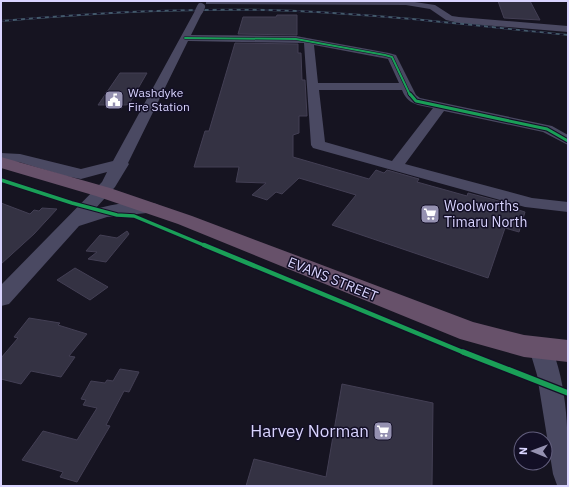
<svg xmlns="http://www.w3.org/2000/svg" width="569" height="487" viewBox="0 0 569 487" font-family="'IBM Plex Sans',sans-serif">
<rect width="100%" height="100%" fill="#161421"/>
<g fill="#343243" stroke="#433f54">
<polygon points="498,1 530,1 540,20 504,18"/>
<polygon points="277,15 297,15 297,35 238,34 243,17 276,17"/>
<polygon points="235,43 298,44 298,53 301,53 302,80 305,80 307,116 299,116 299,133 293,135 293,157 369,179 376,170 384,173 387,170 419,179 417,182 467,196 468,193 510,204 509,207 525,212 519,232 505,228 488,278 332,225 356,195 299,178 282,194 276,192 267,200 252,195 266,183 236,182 239,167 194,167 205,131 209,131"/>
<polygon points="120,73 147,73 129,104 126,105 98,105"/>
<polygon points="1,203 30,214 34,210 39,211 42,208 57,209 34,234 1,264"/>
<polygon points="127,231 129,234 106,262 88,259 97,252 86,251 100,235 117,238"/>
<polygon points="75,268 108,287 90,300 57,280"/>
<polygon points="29,318 60,323 58,325 87,334 69,356 75,357 61,377 31,371 21,384 1,379 1,358 18,338 14,337"/>
<polygon points="120,369 139,372 129,392 124,391 106,425 110,426 77,482 60,477 63,472 22,460 43,431 77,440 97,408 83,405 86,400 81,399 91,381 105,383 107,380 113,381"/>
<polygon points="342,384 433,403 432,486 246,486 254,459 326,477"/>
</g>
<g fill="none" stroke-linecap="round" stroke-linejoin="round">
<g fill="#4a4962" fill-rule="evenodd">
<polygon points="206,1 408,1 435,5 452,16 459,17 568,26 568,32 459,23 446,20 430,9 406,5 209,4 206,4"/>
<path d="M196 9 203 11 191 35 296 36 389 53 396 55 416 95 420 98 552 126 568 135V145L543 132 444 111 405 164 532 198 568 202V212L525 207 313 148 311 145 304 43 188 41 128 163 129 164 115 187 95 209C114 204 138 199 157 204L160 208 157 212 107 217 79 226 9 304 1 306V285L102 182 107 172 81 179 65 176 19 162 1 161V153L20 154 81 169 113 161ZM314 45 388 59 399 83H318ZM319 90H402C408 105 418 105 433 108L392 161 325 142Z"/>
<path d="M541 338 549 341C569 387 568 436 568 486L557 485 553 474 537 375 529 348 533 341Z"/>
</g>
<polygon fill="#67516a" fill-rule="evenodd" points="1,157 110,188 192,216 473,322 524,335 568,340 568,362 524,357 460,339 178,224 96,196 1,168"/>
<g stroke="#43596b" stroke-width="2">
<path id="rail" d="M1 21C99 12 198 7 297 11 388 15 478 26 568 35"/>
</g>
<use href="#rail" stroke="#130f26" stroke-width="1.5" stroke-dasharray="4" stroke-linecap="butt"/>
<polyline stroke="#4a4962" stroke-width="8" points="199,11 201,7"/>
<g stroke="#130f26" stroke-width="3">
<polyline id="cycleway-far4" points="185,38 296,39 385,55 392,57 410,95"/>
</g>
<g stroke="#130f26" stroke-width="5">
<polyline id="cycleway-far3" points="410,94 416,101 547,129 568,141"/>
</g>
<g stroke="#130f26" stroke-width="5.5">
<polyline id="cycleway-far2" points="1,180 72,203 117,215 134,216 206,246"/>
</g>
<g stroke="#130f26" stroke-width="7">
<polyline id="cycleway-far1" points="204,245 465,353"/>
</g>
<g stroke="#130f26" stroke-width="8">
<polyline id="cycleway" points="463,352 568,393"/>
</g>
<use href="#cycleway-far4" stroke="#1a9f57" stroke-width="2"/>
<use href="#cycleway-far3" stroke="#1a9f57" stroke-width="3"/>
<use href="#cycleway-far2" stroke="#1a9f57" stroke-width="3.5"/>
<use href="#cycleway-far1" stroke="#1a9f57" stroke-width="4.5"/>
<use href="#cycleway" stroke="#1a9f57" stroke-width="5.5"/>
</g>
<defs>
<g id="civic-square" transform="scale(1)"><rect x="-9" y="-9" width="18" height="18" rx="4" fill="#9591b1" stroke="#130f26"/><path d="M-.6-6.5H3V-4.5H.6V-3L4-1V1h2V6H-6V1h2V-1L-.6-3ZM-1.2 2.5V6h2.4V2.5Z" fill="#fff"/></g>
<g id="supermarket-square" transform="scale(1)"><rect x="-9" y="-9" width="18" height="18" rx="4" fill="#9591b1" stroke="#130f26"/><path d="M-6-5.5h2.5l.6 2H6L4.5 2H-2.5L-4.4-4H-6ZM-1.5 3.2a1.3 1.3 0 1 0 .1 0ZM3 3.2a1.3 1.3 0 1 0 .1 0Z" fill="#fff"/></g>
</defs>
<g fill-rule="evenodd">
<use href="#civic-square" x="114" y="100"/>
<use href="#supermarket-square" x="430" y="214"/>
<use href="#supermarket-square" x="383" y="431"/>
</g>
<g text-anchor="middle" stroke-width="3" stroke-linejoin="round" paint-order="stroke">
<g font-size="12" fill="#d9d4ff" stroke="#130f26" text-anchor="start">
<text x="128" y="97">Washdyke<tspan x="128" dy="14">Fire Station</tspan></text>
</g>
<g font-size="14" fill="#d9d4ff" stroke="#130f26" text-anchor="start">
<text x="444" y="211">Woolworths<tspan x="444" dy="16">Timaru North</tspan></text>
</g>
<g font-size="14" fill="#d9d4ff" stroke="#130f26">
<text transform="translate(333 279) rotate(22)" y="5">EVANS STREET</text>
</g>
<g font-size="17" fill="#d9d4ff" stroke="#130f26" text-anchor="end">
<text x="369" y="437">Harvey Norman</text>
</g>
</g>
<rect width="569" height="487" fill="none" stroke="#d9d4ff" stroke-width="4"/>
<g transform="translate(533 451) rotate(271)"><circle r="19" fill="#130f26" stroke="#625e7d"/>
<path d="M0-3L7 15L0 10L-7 15Z" fill="#9591b1"/>
<text y="-6" font-size="11" font-weight="bold" text-anchor="middle" fill="#d9d4ff">N</text>
</g>
</svg>
